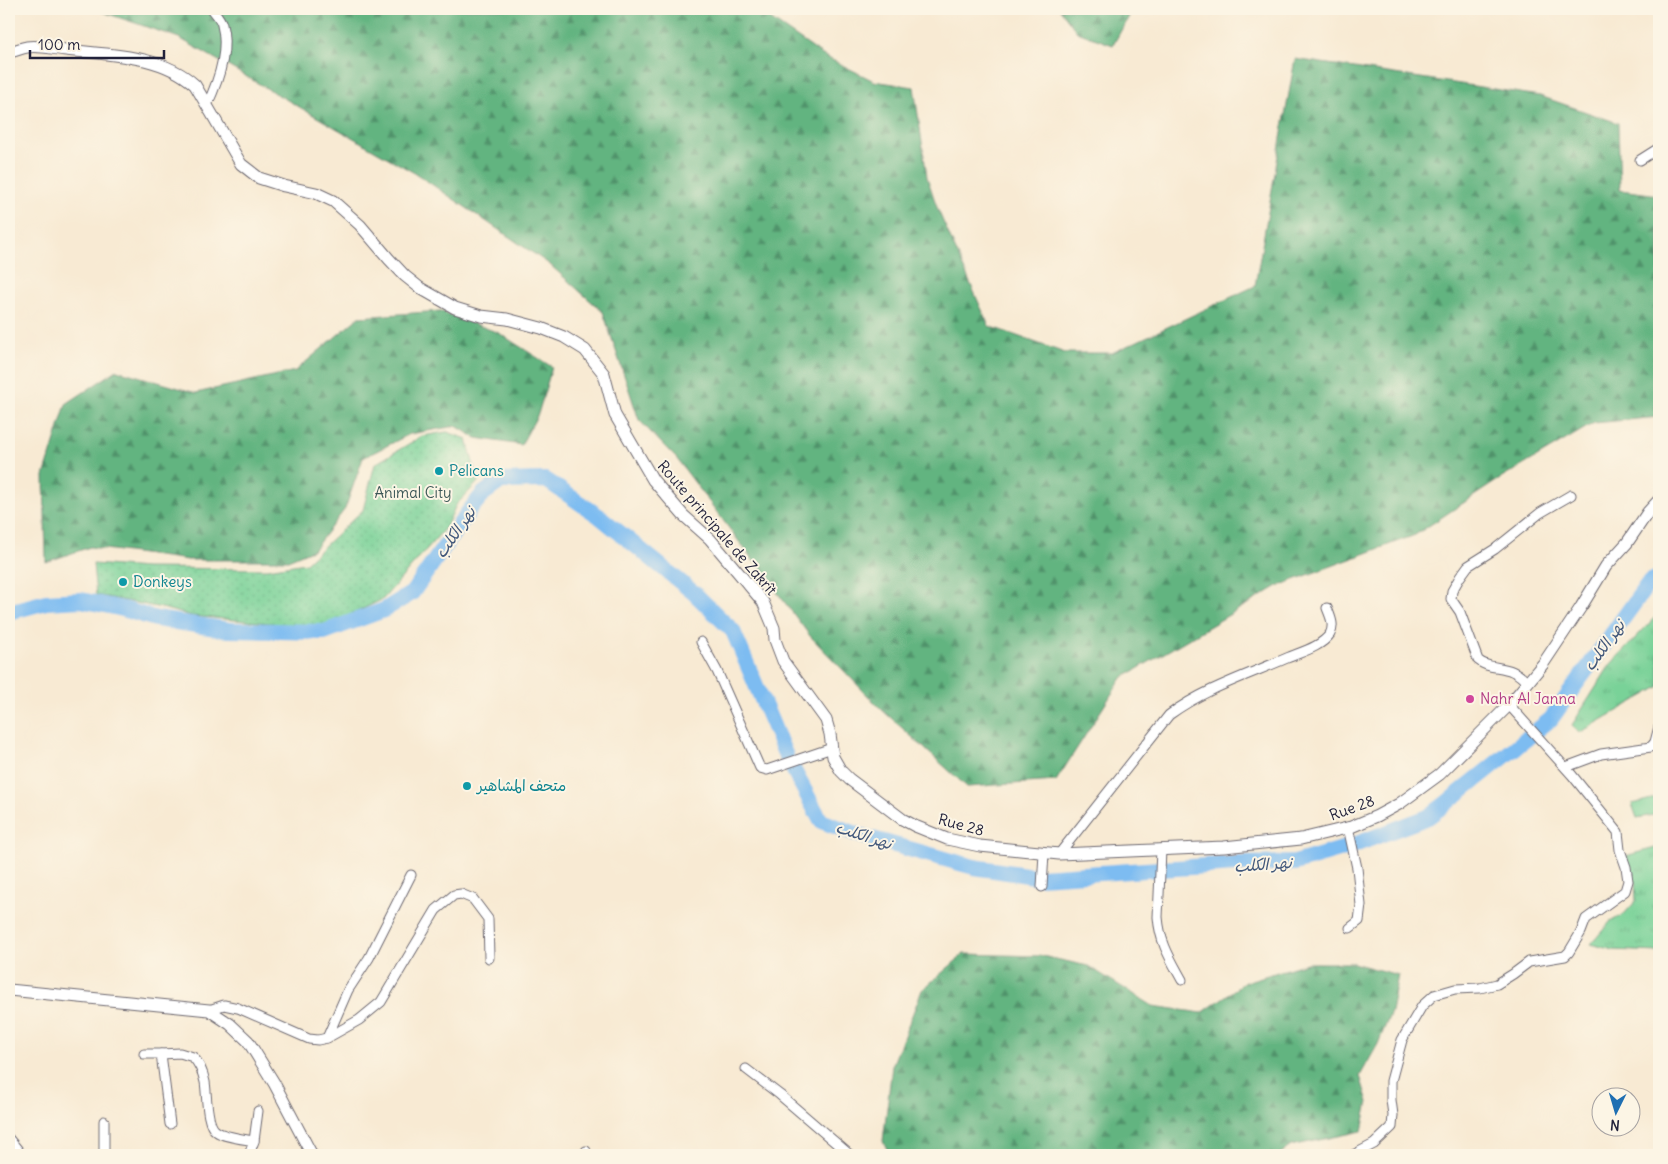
<svg xmlns="http://www.w3.org/2000/svg" width="1668" height="1164" viewBox="0 0 1668 1164" font-family="Delius,'Playpen Sans Arabic',sans-serif">
<defs>
<pattern id="grass-tufts" width="24" height="20" patternUnits="userSpaceOnUse" patternTransform="scale(1.25)"><rect width="24" height="20" fill="#79d298"/><path d="M3 7l-1-3M5 7V3M7 7l1-3M15 17l-1-3M17 17v-4M19 17l1-3" fill="none" stroke="#68b484"/></pattern>
<pattern id="forest-firs" width="22" height="20" patternUnits="userSpaceOnUse" patternTransform="scale(1.25)"><rect width="22" height="20" fill="#62b480"/><path d="M5 1l3.5 6h-7zM16 11l3.5 6h-7z" fill="#50926a"/></pattern>
<pattern id="park-dots" width="8" height="8" patternUnits="userSpaceOnUse" patternTransform="scale(1.25)"><rect width="8" height="8" fill="#79d298"/><path d="M2 2h.1M6 6h.1" fill="none" stroke="#68b484" stroke-width="1.8" stroke-linecap="round"/></pattern>
</defs>
<rect width="100%" height="100%" fill="#fcf5e5"/>
<filter id="ink" filterUnits="userSpaceOnUse"><feTurbulence type="fractalNoise" baseFrequency=".02" numOctaves="2"/><feDisplacementMap in="SourceGraphic" scale="10" xChannelSelector="R" yChannelSelector="G"/><feConvolveMatrix kernelMatrix="1 2 1 2 8 2 1 2 1" color-interpolation-filters="sRGB"/></filter>
<filter id="wash" filterUnits="userSpaceOnUse"><feTurbulence type="fractalNoise" baseFrequency=".0096" numOctaves="4" result="noise"/><feDisplacementMap in="SourceGraphic" scale="20" xChannelSelector="R" yChannelSelector="G"/><feGaussianBlur stdDeviation="1.12" result="paint"/><feColorMatrix in="noise" values="0 0 0 0 0 0 0 0 0 0 0 0 0 0 0 0 0 1.4 0 .05"/><feComposite in="paint" operator="in"/></filter>
<g filter="url(#wash)">
<rect width="100%" height="100%" fill="#f8ead3"/>
<g fill="url(#grass-tufts)" stroke="#4e7a6a">
<polygon points="1659,613 1659,687 1579,733 1572,725 1610,665"/>
<polygon points="1659,797 1659,814 1637,818 1632,804"/>
<polygon points="1659,847 1659,952 1613,950 1591,944 1610,922 1624,914 1636,901 1635,882 1625,856"/>
</g>
<g fill="url(#forest-firs)" stroke="#426b5e">
<polygon points="94,9 756,9 824,56 874,81 914,87 927,177 938,210 989,326 1065,353 1112,353 1255,286 1295,59 1540,96 1618,123 1620,190 1659,195 1659,417 1594,423 1495,482 1415,535 1278,586 1122,678 1056,781 967,787 880,708 810,636 677,459 639,420 603,312 549,264 418,175 179,38"/>
<polygon points="1060,9 1133,9 1113,45 1077,32"/>
<polygon points="440,311 499,333 552,367 538,414 521,445 476,438 456,426 410,434 363,458 345,509 314,549 288,560 188,560 90,547 46,562 44,476 66,404 117,370 196,393 295,371 359,317"/>
<polygon points="964,954 1042,956 1088,966 1153,1006 1202,1013 1245,982 1307,963 1353,963 1398,975 1391,1012 1378,1044 1360,1076 1368,1102 1362,1131 1291,1146 1278,1155 1056,1155 979,1151 957,1155 890,1155 883,1141 892,1066 922,990"/>
</g>
<polygon fill="url(#park-dots)" stroke="#4e7a6a" points="447,432 467,439 478,482 456,505 446,527 383,599 324,628 192,616 162,608 96,595 93,564 146,568 267,569 306,563 363,510 375,464 422,436"/>
<g fill="none" stroke-linecap="round" stroke-linejoin="round">
<g stroke="#7dbcf1" stroke-width="16">
<polyline points="9,612 46,602 81,600 123,609 156,619 229,630 324,632 384,610 412,593 469,511 483,494 501,481 546,480 599,516 694,593 733,631 786,756"/>
<polyline points="793,769 821,821 862,836 974,867 1040,877 1236,864 1295,863 1346,848 1428,817 1444,805 1551,719 1650,581 1659,577"/>
</g>
</g>
</g>
<g filter="url(#ink)">
<g fill="none" stroke-linecap="round" stroke-linejoin="round">
<g stroke="#6d6870" stroke-width="11">
<g id="minor">
<path d="M207 105C218 82 229 51 222 25 221 19 216 14 212 9"/>
<polyline points="1640,160 1659,148"/>
<polyline points="701,642 717,671 760,768 767,770 832,748"/>
<path d="M1527 683C1511 662 1491 672 1478 660L1460 612 1451 599 1452 591 1460 577 1468 566 1495 549 1540 513 1571 495"/>
<polyline points="1566,767 1601,754 1651,747 1655,742 1659,727"/>
<polyline points="1348,827 1357,868 1361,905 1359,921 1350,928"/>
<path d="M1161 850 1158 917C1160 943 1170 958 1182 980"/>
<path d="M1059 854 1169 715C1204 689 1248 675 1287 658 1301 652 1321 647 1330 634 1335 625 1330 616 1327 608"/>
<polyline points="1042,887 1044,853"/>
<polyline points="209,1010 224,1005 238,1008 309,1039 318,1040 327,1038 359,1020 381,1002 436,910 454,895 461,894 473,899 488,919 489,958"/>
<polyline points="327,1038 348,990 369,958 411,875"/>
<polyline points="144,1054 161,1054"/>
<polyline points="746,1069 780,1095 850,1155"/>
<polyline points="104,1121 104,1155"/>
<path d="M170 1124 161 1054 180 1053 193 1057C199 1063 203 1073 205 1082 207 1093 206 1125 216 1131 223 1137 244 1139 254 1141"/>
<polyline points="9,1139 22,1155"/>
<polyline points="249,1155 254,1141 258,1111"/>
<polyline points="584,1155 586,1151"/>
<polyline points="1353,1155 1374,1144 1392,1127 1393,1115 1391,1100 1391,1081 1402,1040 1422,1006 1434,995 1455,989 1480,988 1497,984 1513,974 1529,962 1565,956 1569,952 1581,932 1586,919 1625,891 1628,881 1626,867 1620,850 1618,832 1572,775 1509,705"/>
</g>
</g>
<g stroke="#6d6870" stroke-width="13">
<g id="tertiary">
<path d="M9 52C15 51 21 48 27 47 39 45 54 49 66 50 109 55 161 54 195 85L241 164 259 178 284 186 316 193 333 201 360 225 389 259 405 276 420 288 455 308 481 316 507 319 541 328 564 337 585 350 604 374 615 415 653 480 683 515 710 539 763 602 774 628 775 640 783 661 826 720 830 734 833 757 841 771 849 779 902 819 915 826 947 839 980 846 1059 854 1224 847 1301 839 1351 827 1377 816 1399 804 1440 774 1509 705 1543 664 1581 607 1606 566 1627 543 1648 512 1659 500"/>
<polyline points="9,990 209,1010 230,1024 248,1041 274,1083 312,1155"/>
</g>
</g>
<use href="#minor" stroke="#fff" stroke-width="9"/>
<use href="#tertiary" stroke="#fff" stroke-width="11"/>
</g>
</g>
<g fill="#0f9aa8" stroke="#fcf5e5" stroke-width="2">
<circle cx="439" cy="471" r="5"/>
<circle cx="123" cy="582" r="5"/>
<circle cx="467" cy="786" r="5"/>
</g>
<circle fill="#d1479c" stroke="#fcf5e5" stroke-width="2" cx="1470" cy="699" r="5"/>
<g text-anchor="middle" stroke-width="4" stroke-linejoin="round" paint-order="stroke">
<g font-size="15" fill="#0d838f" stroke="#fcf5e5" text-anchor="start">
<text x="449" y="476">Pelicans</text>
<text x="133" y="587">Donkeys</text>
<text x="477" y="791">متحف المشاهير</text>
</g>
<g font-size="15" fill="#3c5757" stroke="#fcf5e5">
<text x="413" y="498">Animal City</text>
</g>
<g font-size="15" fill="#22223b" stroke="#fcf5e5">
<text transform="translate(717 528) rotate(49)" y="5">Route principale de Zakrît</text>
<text transform="translate(1352 808) rotate(-20)" y="5">Rue 28</text>
<text transform="translate(961 825) rotate(15)" y="5">Rue 28</text>
</g>
<g font-size="15" fill="#b23c85" stroke="#fcf5e5" text-anchor="start">
<text x="1480" y="704">Nahr Al Janna</text>
</g>
<g font-size="16" font-style="italic" fill="#42587b" stroke="#fcf5e5">
<text transform="translate(455 532) rotate(-55)" y="6">نهر الكلب</text>
<text transform="translate(1604 645) rotate(-54)" y="6">نهر الكلب</text>
<text transform="translate(864 835) rotate(18)" y="6">نهر الكلب</text>
<text transform="translate(1263 864) rotate(-4)" y="6">نهر الكلب</text>
</g>
</g>
<rect width="1668" height="1164" fill="none" stroke="#fcf5e5" stroke-width="30"/>
<g transform="translate(1616 1112) rotate(185)"><circle r="24" fill="#fcf5e5" stroke="#a5a1a1"/>
<path d="M0-4L9 19L0 12L-9 19Z" fill="#1f6fb2"/>
<text y="-8" font-size="14" font-weight="bold" text-anchor="middle" fill="#22223b">N</text>
</g>
<path d="M30 50v8h134v-8" fill="none" stroke="#22223b" stroke-width="2.5"/>
<text x="38" y="50" font-size="15" fill="#22223b" stroke="#fcf5e5" stroke-width="4" paint-order="stroke">100 m</text>
</svg>
